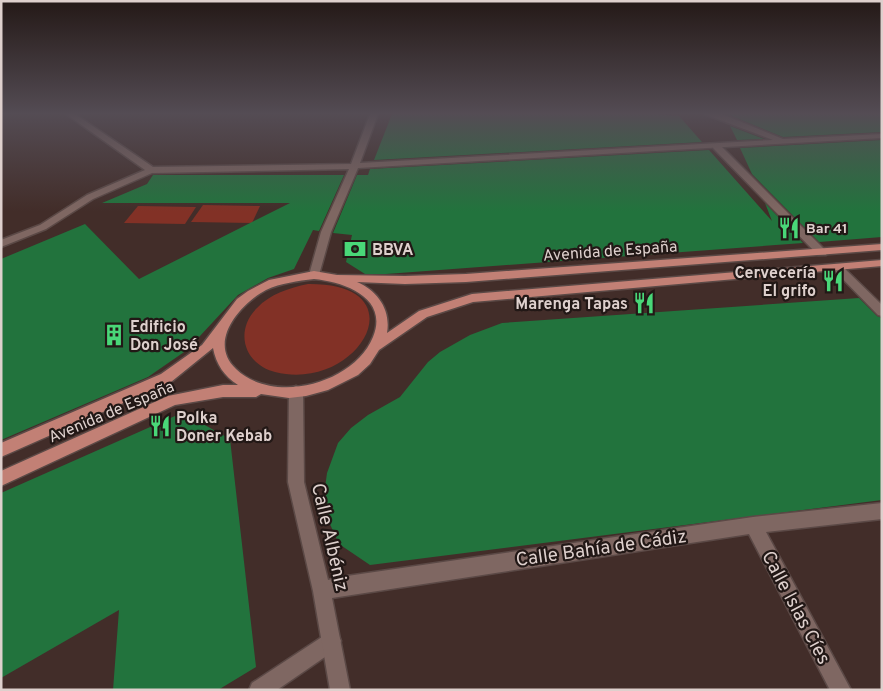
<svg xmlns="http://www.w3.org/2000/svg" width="883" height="691" viewBox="0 0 883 691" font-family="Overpass,sans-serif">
<rect width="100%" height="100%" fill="#422d29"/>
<g fill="#823126">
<polygon points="203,205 260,206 252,223 191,222"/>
<polygon points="138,206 196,207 185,224 124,223"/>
<path d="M308 284C422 283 358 393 275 372 244 364 234 331 257 308 270 294 289 288 308 284Z"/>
</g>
<g fill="#22733d">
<polygon points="392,114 657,114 679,116 702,142 374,160"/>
<polygon points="727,114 882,114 882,132 783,137"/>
<polygon points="730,126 764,139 737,140"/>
<polygon points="882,140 882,237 819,242 752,174 740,148"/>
<polygon points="709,150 772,221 765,203 803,243 386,274 365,274 346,262 352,235 333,233 357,175 368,175 370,169"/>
<polygon points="153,175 344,175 319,231 313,230 294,269 268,278 238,295 187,350 148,377 1,440 1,259 85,224 139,279 290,203 102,203 147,184"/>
<polygon points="859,298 877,316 882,318 882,500 370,565 339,544 329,522 324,495 327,473 338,443 351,428 368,415 400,397 428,362 440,352 470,335 502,323"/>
<polygon points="175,416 203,424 230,439 256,667 218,690 113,690 119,610 1,678 1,493"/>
</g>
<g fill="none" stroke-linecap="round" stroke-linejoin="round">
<g stroke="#5b4946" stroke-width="3">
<g id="pedestrian">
<polygon points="713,144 719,144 826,251 827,253 826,255 818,255 713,148"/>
<polygon points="837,264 841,265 882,305 882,316 878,315 833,269 832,267 833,265"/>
<polygon points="331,631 338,634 341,641 338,648 277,690 249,690 252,683"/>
</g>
</g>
<g stroke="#5b4946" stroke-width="3">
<g id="minor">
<polygon points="66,114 75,114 153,167 351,164 370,114 378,114 360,163 773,140 704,114 722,114 783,139 882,134 882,138 358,168 331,232 319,275 314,279 309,275 321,232 349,169 152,173 93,199 46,229 1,247 1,240 40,225 87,195 145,170"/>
<polygon points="296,386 301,388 303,392 304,482 328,580 347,576 753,517 882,503 882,519 766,532 851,690 830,690 749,534 332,598 350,690 330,690 313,591 288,482 289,392 291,388"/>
</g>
</g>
<g stroke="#5b4946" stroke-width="3">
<path id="primary" d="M882 244V250L466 282 405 284 357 282C378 291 391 310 387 333L419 311 472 294 882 260V266L473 302 427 317 379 350 370 364 358 375 328 390 306 396 289 398 261 394 256 397H223L175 405 1 486V471L168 396 223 385H238C224 376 216 364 213 348L171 382 1 457V443L161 374 202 345 237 299 248 291 269 280 314 271 337 275 405 276 466 274ZM314 279C345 282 389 298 373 337 354 384 273 405 236 369 207 342 240 304 266 290 281 283 298 281 314 279Z"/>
</g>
<use href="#pedestrian" fill="#7f6762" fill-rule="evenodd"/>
<use href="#minor" fill="#7f6762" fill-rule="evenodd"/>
<use href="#primary" fill="#c28075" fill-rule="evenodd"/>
</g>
<linearGradient id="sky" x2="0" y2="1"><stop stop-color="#241917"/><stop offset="0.54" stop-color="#544c54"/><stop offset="1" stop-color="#544c54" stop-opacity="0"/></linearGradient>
<rect width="883" height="211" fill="url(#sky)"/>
<defs>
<g id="restaurant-bare" transform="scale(1.725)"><path d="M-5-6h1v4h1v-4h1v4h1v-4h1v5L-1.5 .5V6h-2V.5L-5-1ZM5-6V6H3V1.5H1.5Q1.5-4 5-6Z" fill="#49d778" stroke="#221816" stroke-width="2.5" paint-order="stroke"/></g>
<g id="bank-bare" transform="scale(1.725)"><path d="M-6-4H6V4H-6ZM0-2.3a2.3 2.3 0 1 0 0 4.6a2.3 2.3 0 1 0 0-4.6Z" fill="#49d778" stroke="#221816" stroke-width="2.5" paint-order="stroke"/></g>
<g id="building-bare" transform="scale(1.725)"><path d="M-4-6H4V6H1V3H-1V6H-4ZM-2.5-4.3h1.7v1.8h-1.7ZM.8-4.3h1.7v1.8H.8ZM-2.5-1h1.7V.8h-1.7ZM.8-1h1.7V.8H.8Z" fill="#49d778" stroke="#221816" stroke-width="2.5" paint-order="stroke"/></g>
</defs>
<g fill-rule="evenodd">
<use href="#restaurant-bare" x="789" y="228"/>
<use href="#bank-bare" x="355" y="249"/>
<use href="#restaurant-bare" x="833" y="281"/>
<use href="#restaurant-bare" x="644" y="303"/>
<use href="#building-bare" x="114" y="335"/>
<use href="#restaurant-bare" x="160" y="426"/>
</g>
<g text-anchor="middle" stroke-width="4.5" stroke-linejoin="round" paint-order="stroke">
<g font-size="14" font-weight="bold" fill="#ded0cd" stroke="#221816" text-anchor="start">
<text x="806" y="233">Bar 41</text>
</g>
<g font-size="16" font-weight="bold" fill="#ded0cd" stroke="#221816" text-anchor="start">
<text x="372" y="255">BBVA</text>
<text x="816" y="278" text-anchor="end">Cervecería<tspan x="816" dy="18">El grifo</tspan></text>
<text x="628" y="309" text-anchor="end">Marenga Tapas</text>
<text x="130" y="332">Edificio<tspan x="130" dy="18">Don José</tspan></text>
<text x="176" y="423">Polka<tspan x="176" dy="18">Doner Kebab</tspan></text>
</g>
<g font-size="16" fill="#ded0cd" stroke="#221816">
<text transform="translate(610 250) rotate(-4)" y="6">Avenida de España</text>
<text transform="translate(111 411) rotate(-23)" y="6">Avenida de España</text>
</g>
<g font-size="19" fill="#ded0cd" stroke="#221816">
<text transform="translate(331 537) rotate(77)" y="7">Calle Albéniz</text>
<text transform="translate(601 547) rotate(-8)" y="7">Calle Bahía de Cádiz</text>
<text transform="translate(797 607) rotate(62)" y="7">Calle Islas Cíes</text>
</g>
</g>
<rect width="883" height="691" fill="none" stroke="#ded0cd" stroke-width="5"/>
</svg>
